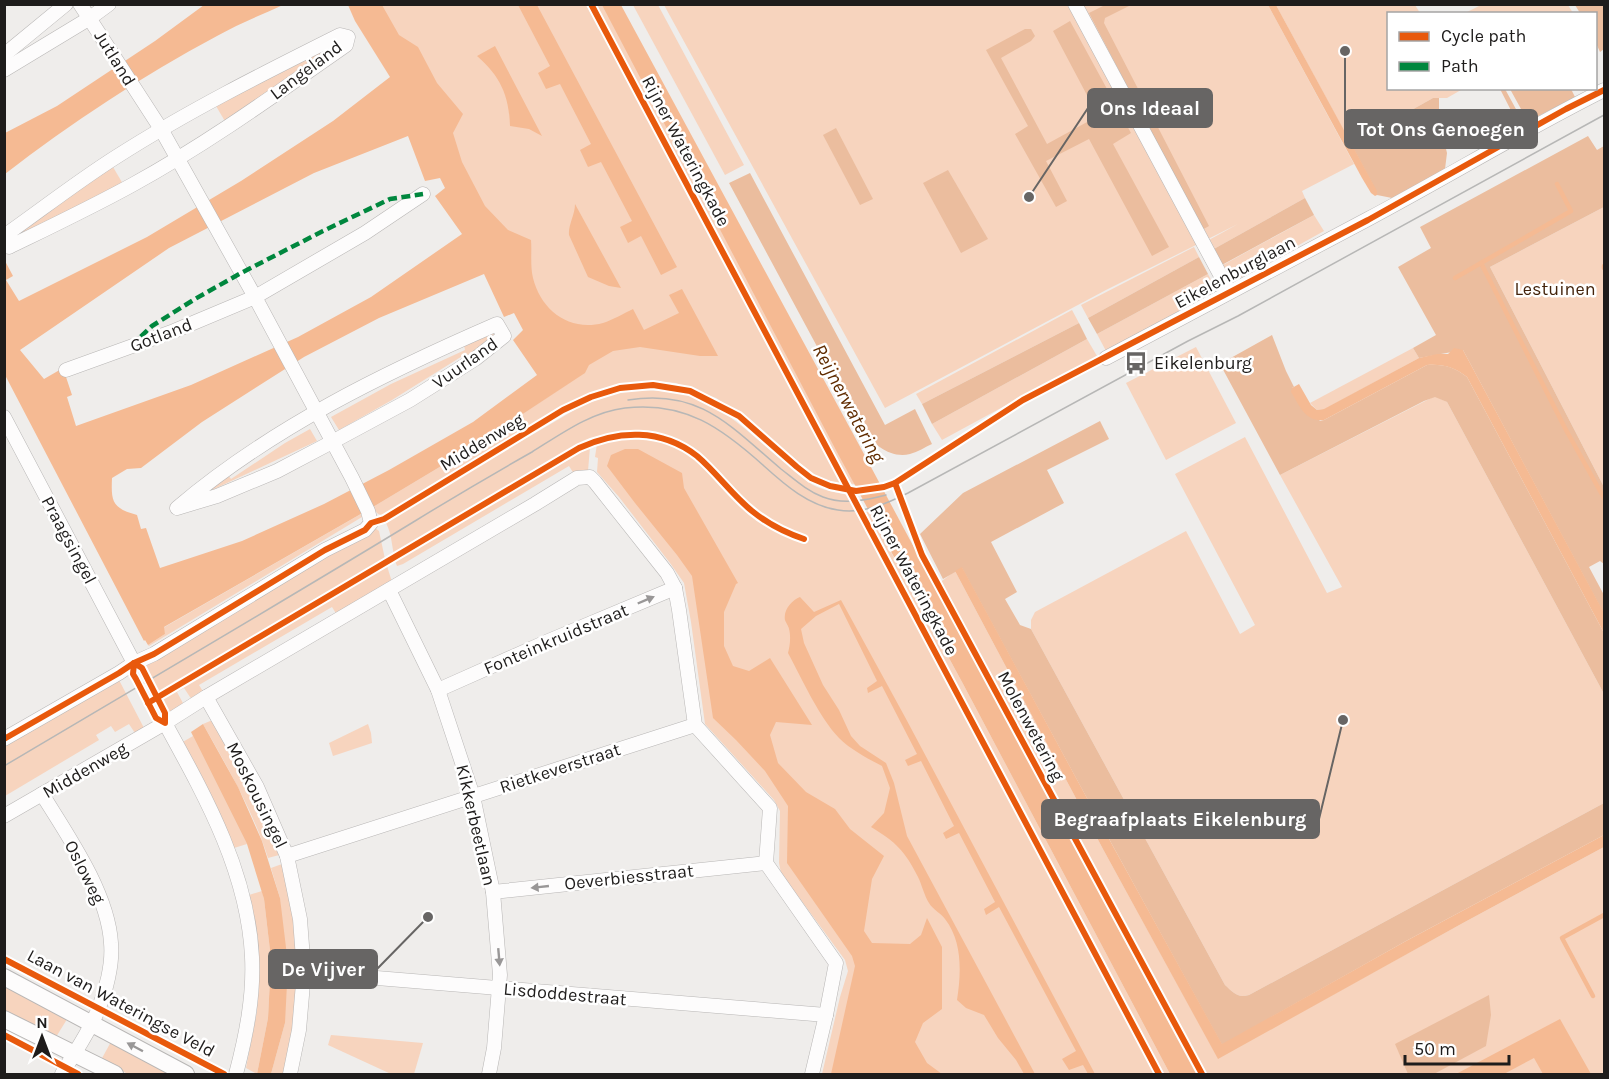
<svg xmlns="http://www.w3.org/2000/svg" width="1609" height="1079" viewBox="0 0 1609 1079" font-family="Karla,sans-serif">
<rect width="100%" height="100%" fill="#efedeb"/>
<g fill="#f7d4be">
<path d="M370 5H606L855 484C839 484 826 481 813 474L737 412 716 398 676 383 653 381 619 384 594 392 567 404 436 482 383 515C377 515 375 511 373 507L468 450 584 373 563 355Z"/>
<polygon points="633,5 658,5 744,165 725,175"/>
<polygon points="664,5 1268,5 1354,164 1302,191 1305,198 1212,250 1207,241 1238,224 1106,290 885,408"/>
<polygon points="1276,5 1415,5 1420,13 1388,14 1388,88 1460,88 1461,90 1447,98 1433,98 1351,144"/>
<polygon points="1481,5 1568,5 1573,13 1465,13"/>
<polygon points="341,42 226,123 216,106 270,76"/>
<polygon points="113,167 123,184 82,206 7,240 83,187"/>
<polygon points="1604,207 1604,487 1490,267"/>
<polygon points="1314,215 1324,231 1234,281 1225,275 1221,266"/>
<polygon points="1194,247 1199,257 1088,318 1081,305"/>
<polygon points="1208,274 1212,282 1212,293 1106,351 1097,334"/>
<polygon points="1072,310 1079,323 922,404 916,394"/>
<polygon points="493,334 495,334 468,357 464,355 392,400 339,430 331,417 391,384 465,350 464,345"/>
<polygon points="1087,339 1097,356 942,440 932,424"/>
<polygon points="1196,347 1236,423 1166,460 1126,383"/>
<polygon points="1413,348 1419,358 1325,409 1317,410 1310,403"/>
<path d="M636 390C654 391 674 390 691 396 730 410 756 440 788 465 797 473 806 482 817 487 827 491 838 493 849 495L858 512H869L962 682 1170 1074H822L840 997 848 971 845 960 781 873 779 863 780 811 774 800 705 724 691 622 684 583 670 563 619 497 597 472 598 458 595 457 598 437 580 444 565 452 394 554C391 542 392 535 386 523L435 492 583 405 613 394Z"/>
<path d="M1435 396 1447 402 1604 694V803L1249 995C1237 998 1234 993 1225 985L1031 629V620L1035 612 1186 531 1240 634 1255 625 1175 474 1245 437 1327 593 1342 587 1280 475Z"/>
<polygon points="310,429 317,441 212,490 207,489 228,475 231,479 285,443"/>
<polygon points="590,447 588,471 579,471 574,474 569,466 403,564 397,566 395,561"/>
<polygon points="361,514 362,517 149,646 148,645 165,634 163,628"/>
<path d="M375 528 379 531 385 559 161 693C153 688 145 674 145 665L328 554 371 532Z"/>
<polygon points="387,566 392,582 337,615 332,607 199,685 204,693 192,700 184,688 177,692 184,705 169,713 167,712 162,702 162,699"/>
<polygon points="955,571 1104,851 1218,1058 1463,923 1604,847 1604,1074 1195,1074 934,587"/>
<polygon points="119,680 144,728 135,733 129,724 115,732 111,726 96,735 99,740 5,796 4,747"/>
<path d="M215 719 250 781 279 855 268 858C253 811 228 768 203 724Z"/>
<polygon points="368,724 371,733 372,743 333,756 329,743"/>
<polygon points="193,736 247,844 234,848 181,743"/>
<polygon points="282,864 295,929 297,998 292,1037 283,1074 271,1074 285,1023 280,898 271,868"/>
<polygon points="262,891 264,899 271,959 268,1018 257,1074 246,1068 257,1011 258,959 249,895"/>
<polygon points="4,982 69,1016 56,1037 5,1011"/>
<polygon points="331,1035 423,1043 414,1074 391,1074 328,1045"/>
<polygon points="112,1040 179,1074 128,1074 101,1060"/>
</g>
<g fill="#ebbd9e">
<polygon points="1105,5 1131,5 1105,18 1104,23 1209,226 1202,230 1089,13"/>
<polygon points="1575,5 1604,5 1604,49 1600,52 1596,43 1596,14 1580,13"/>
<polygon points="1070,21 1131,133 1113,144 1169,247 1152,256 1089,139 1046,161 1067,201 1056,207 1015,134 1028,126 986,50 1025,29 1031,29 1035,36 1031,41 1001,58 1047,144 1098,116 1053,31"/>
<polygon points="1500,89 1505,89 1517,111 1521,109 1510,89 1571,89 1575,97 1519,126"/>
<polygon points="1433,98 1439,98 1439,120 1447,153 1445,169 1392,198 1377,195 1372,183 1351,144"/>
<polygon points="836,128 873,199 860,205 823,135"/>
<polygon points="1588,136 1597,150 1604,146 1604,207 1490,267 1604,487 1604,564 1600,561 1589,567 1604,595 1604,614 1463,350 1419,358 1413,348 1436,335 1398,267 1431,248 1420,227"/>
<polygon points="948,170 988,239 961,253 923,183"/>
<path d="M750 173 885 425 915 409 932 444C925 447 918 452 910 454 891 459 873 444 862 430L729 183Z"/>
<polygon points="1305,198 1314,215 1220,266 1212,250"/>
<polygon points="1199,257 1208,274 1097,334 1088,318"/>
<polygon points="1079,323 1087,339 932,424 922,404"/>
<path d="M1272 335 1286 371 1294 387 1292 388 1320 421 1324 420 1427 365C1444 364 1454 367 1467 377L1604 633V694L1447 402 1435 397 1424 401 1280 475 1220 364Z"/>
<path d="M1100 421 1109 439 1047 470 1064 503 991 542 1017 592 1005 599 1020 625 1031 629 1225 985C1234 993 1237 998 1249 995L1604 803V835L1406 941 1222 1045 1114 848 962 568 943 579 920 534 963 493Z"/>
<polygon points="1489,995 1491,1015 1486,1046 1434,1074 1408,1074 1395,1044"/>
</g>
<g fill="#f5ba93" fill-rule="evenodd">
<path d="M204 5H283C261 15 238 24 217 36 142 76 71 123 5 174V133L57 106 155 41Z"/>
<path d="M348 5H382L399 35 418 47 437 83 463 114 453 133 462 162 485 206 508 230 531 240C532 252 530 266 533 278 541 310 569 332 603 323 613 320 624 313 633 309L644 330 679 313 669 295 682 289 718 356H700L640 347 613 351 589 365 585 373 468 450 373 507 164 627 165 634 148 645 145 640 144 641 5 375 4 259 13 276 6 280 19 301 147 237 241 181 333 121 390 77 355 21ZM408 136 425 181 440 178 445 188 435 196 462 234 371 297 298 337 191 385 76 426 67 397 72 395 63 368 44 379 20 350 169 248 314 173ZM484 274 504 317 514 313 523 330 513 340 537 375 473 422 389 470 324 504 242 541 160 568 146 528 141 529 137 515C112 508 111 502 112 478L127 469 141 468 202 422 304 357 379 318Z"/>
<polygon points="518,5 537,5 677,267 661,275 641,236 628,243 620,227 632,221 601,162 588,167 580,150 591,144 560,84 546,89 538,73 550,66"/>
<polygon points="602,5 621,5 864,454 1196,1074 1170,1074 962,682 838,454"/>
<polygon points="1268,5 1276,5 1377,191 1377,195 1375,196 1371,193 1362,178"/>
<path d="M495 46 542 136 529 129 510 126C509 95 500 76 477 56Z"/>
<path d="M575 204 621 288 609 286 588 277 569 235C568 225 575 215 575 204Z"/>
<path d="M1454 348 1463 350 1604 613V633L1467 377C1454 367 1443 364 1427 365L1324 420C1305 422 1300 406 1291 392L1292 388 1299 384 1311 405 1317 410 1324 409 1419 358 1437 354H1448Z"/>
<polygon points="625,449 638,449 682,473 684,488 738,583 736,584 724,612 724,646 733,666 749,671 770,658 812,725 776,722 770,735 778,763 806,792 835,809 850,829 884,856 872,879 864,931 872,943 910,944 921,935 927,918 942,947 942,1009 923,1023 915,1042 927,1063 942,1074 831,1074 855,966 852,956 787,863 788,806 765,771 736,740 713,718 692,576 677,555 635,503 607,466 611,455"/>
<polygon points="962,567 1114,848 1222,1044 1406,941 1604,835 1604,847 1463,923 1218,1059 1104,851 955,571"/>
<path d="M800 597 814 612 841 600 905 717 1095 1074H1088L1083 1065 1069 1070 1062 1059 1076 1051 999 907 986 915 984 909 995 902 959 833 946 839 943 833 954 826 921 761 908 766 905 760 917 754 882 686 868 693 867 688 877 681 839 604 816 616 801 629 804 643 823 685 839 710 851 736 860 746 886 763 894 783 907 836 1035 1074H1024L1016 1060 998 1038 984 1015 966 1008 957 1000C961 974 963 942 945 919 941 913 933 910 929 903 924 895 922 885 918 877 905 851 896 842 871 827L884 813 890 788 882 766C867 758 851 750 839 738 819 717 802 679 788 653 790 646 791 636 789 629 789 627 785 621 785 620 783 610 792 600 800 597Z"/>
<polygon points="203,724 238,787 262,841 280,898 288,964 285,1023 271,1074 257,1074 268,1018 271,959 264,899 247,844 191,732"/>
<polygon points="1560,1019 1591,1074 1543,1074 1534,1058 1504,1074 1456,1074"/>
</g>
<g fill="none" stroke-linecap="round" stroke-linejoin="round">
<g stroke="#f5ba93" stroke-width="4.5">
<polyline points="1557,184 1571,211 1481,263 1566,430 1604,498"/>
<polyline points="1604,266 1604,268"/>
<polyline points="1455,278 1481,263"/>
<polyline points="1593,996 1562,938 1604,915"/>
</g>
<g stroke="#b8b6b5" stroke-width="15">
<g id="minor">
<polyline points="1075,4 1229,291"/>
<polyline points="4,55 66,4"/>
<polyline points="4,70 90,18 109,4"/>
<path d="M4 236C41 210 78 181 116 157 188 111 264 73 340 35L348 37 346 45C276 94 207 144 132 185 92 207 50 227 9 247L4 246"/>
<path d="M497 324 504 336 475 359 410 400 332 442 277 471 217 496 177 508C271 428 384 373 497 324Z"/>
<path d="M1106 358C1193 311 1281 266 1368 219 1447 177 1524 130 1604 90"/>
<polyline points="66,370 174,331 255,297 365,233 423,194"/>
<polyline points="4,417 134,663"/>
<polyline points="389,590 438,690 473,796 493,892 500,975 494,1048 489,1074"/>
<polyline points="438,690 546,642 675,588"/>
<polyline points="206,697 257,787 287,856 300,919 304,972 299,1030 290,1074"/>
<path d="M165 723C205 796 248 872 252 957 254 997 246 1036 236 1074"/>
<polyline points="4,739 119,673 134,663 154,654 325,550 365,530 371,523 368,511 352,478 255,297 161,129 80,4"/>
<path d="M42 794C68 836 108 893 111 943 113 964 106 991 98 1010 89 1033 74 1053 62 1074"/>
<polyline points="4,816 165,723 206,697 535,504 577,478 590,477 595,482 667,573 675,588 679,610 695,725 770,808 766,863 836,963 826,1015 812,1074"/>
<polyline points="287,856 695,725"/>
<polyline points="493,892 766,863"/>
<polyline points="304,972 826,1015"/>
</g>
</g>
<g stroke="#b8b6b5" stroke-width="18">
<g id="tertiary">
<polyline points="4,977 186,1074"/>
<polyline points="4,1019 115,1074"/>
</g>
</g>
<use href="#minor" stroke="#fdfcfc" stroke-width="14"/>
<use href="#tertiary" stroke="#fdfcfc" stroke-width="16"/>
<g stroke="#b7b7b6" stroke-width="1.5">
<path d="M628 400C700 388 731 427 781 469 794 479 807 491 823 497 843 505 867 500 886 495"/>
<path d="M4 766C142 684 279 604 415 521 454 497 493 474 532 452 561 434 591 412 625 408 685 401 722 428 764 466 785 485 809 506 838 510 863 514 886 504 908 493L1188 341 1238 316 1604 115"/>
</g>
<polyline stroke="#00873e" stroke-width="4.5" stroke-dasharray="9 4.5" stroke-linecap="butt" points="131,346 152,326 195,299 241,273 323,231 390,199 423,194"/>
<g stroke="#fff" stroke-width="10">
<g id="cycleway">
<polyline points="591,4 1159,1074"/>
<polyline points="895,483 922,555 1202,1074"/>
<polygon points="134,663 142,668 165,713 165,723 156,718 136,679 133,674"/>
<path d="M148 703 579 448C618 430 661 428 697 456 717 473 732 495 752 511 768 524 786 533 804 539"/>
<polyline points="4,739 119,673 134,663 154,654 325,550 365,530 371,523 384,519 563,410 591,397 620,388 653,385 690,391 739,416 797,467 811,478 830,486 856,491 884,487 895,483 1023,400 1368,220 1566,109 1604,90"/>
<polyline points="4,959 224,1074"/>
<polyline points="4,1035 78,1074"/>
</g>
</g>
<use href="#cycleway" stroke="#e8590c" stroke-width="6"/>
</g>
<defs><path id="oneway-solid" d="M-6-.8H1V-3.2L6.5 0L1 3.2V.8H-6Z" transform="scale(1.5)"/></defs>
<g fill="#999797">
<use href="#oneway-solid" transform="translate(646 600) rotate(-23)"/>
<use href="#oneway-solid" transform="translate(540 887) rotate(174)"/>
<use href="#oneway-solid" transform="translate(499 957) rotate(85)"/>
<use href="#oneway-solid" transform="translate(135 1047) rotate(-152)"/>
</g>
<defs>
<g id="bus-bare" transform="scale(1.8)"><path d="M-5-6H5V4H4V6H2V4H-2V6H-4V4H-5ZM-3.5-4V0h7V-4ZM-3.5 1.2v1.5H-2V1.2ZM2 1.2v1.5H3.5V1.2Z" fill="#676564" stroke="#fff" stroke-width="2.5" paint-order="stroke"/></g>
</defs>
<g fill-rule="evenodd">
<use href="#bus-bare" x="1136" y="363"/>
</g>
<g text-anchor="middle" stroke-width="5" stroke-linejoin="round" paint-order="stroke">
<g font-size="18" fill="#1e1c1b" stroke="#fff">
<text transform="translate(115 58) rotate(58)" y="6">Jutland</text>
<text transform="translate(306 70) rotate(-37)" y="6">Langeland</text>
<text transform="translate(686 151) rotate(62)" y="6">Rijner Wateringkade</text>
<text transform="translate(1235 272) rotate(-28)" y="6">Eikelenburglaan</text>
<text transform="translate(161 335) rotate(-21)" y="6">Gotland</text>
<text transform="translate(465 363) rotate(-35)" y="6">Vuurland</text>
<text transform="translate(482 442) rotate(-31)" y="6">Middenweg</text>
<text transform="translate(69 540) rotate(62)" y="6">Praagsingel</text>
<text transform="translate(914 580) rotate(62)" y="6">Rijner Wateringkade</text>
<text transform="translate(556 639) rotate(-23)" y="6">Fonteinkruidstraat</text>
<text transform="translate(1031 726) rotate(62)" y="6">Molenwetering</text>
<text transform="translate(560 768) rotate(-18)" y="6">Rietkeverstraat</text>
<text transform="translate(85 770) rotate(-30)" y="6">Middenweg</text>
<text transform="translate(257 795) rotate(64)" y="6">Moskousingel</text>
<text transform="translate(476 825) rotate(77)" y="6">Kikkerbeetlaan</text>
<text transform="translate(85 872) rotate(63)" y="6">Osloweg</text>
<text transform="translate(629 877) rotate(-6)" y="6">Oeverbiesstraat</text>
<text transform="translate(565 994) rotate(5)" y="6">Lisdoddestraat</text>
<text transform="translate(121 1003) rotate(28)" y="6">Laan van Wateringse Veld</text>
</g>
<g font-size="18" fill="#43230b" stroke="#fff">
<text x="1555" y="295">Lestuinen</text>
</g>
<g font-size="18" fill="#1e1c1b" stroke="#fff" text-anchor="start">
<text x="1154" y="369">Eikelenburg</text>
</g>
<g font-size="20" font-style="italic" fill="#602c00" stroke="#fff">
<text transform="translate(849 403) rotate(62)" y="7">Reijnerwatering</text>
</g>
</g>
<path fill="none" stroke="#676564" stroke-width="2" d="M1029 197L1088 108M1345 51L1345 129M1343 720L1319 819M428 917L377 969"/>
<g fill="#676564" stroke="#fff" stroke-width="2">
<circle cx="1029" cy="197" r="6"/>
<circle cx="1345" cy="51" r="6"/>
<circle cx="1343" cy="720" r="6"/>
<circle cx="428" cy="917" r="6"/>
</g>
<g fill="#676564" stroke="#676564" stroke-width="2">
<rect x="1088" y="89" width="124" height="38" rx="6"/>
<rect x="1345" y="110" width="192" height="38" rx="6"/>
<rect x="1042" y="800" width="277" height="38" rx="6"/>
<rect x="269" y="950" width="108" height="38" rx="6"/>
</g>
<g font-size="20" text-anchor="middle" font-weight="bold" fill="#fff">
<text x="1150" y="115">Ons Ideaal</text>
<text x="1441" y="136">Tot Ons Genoegen</text>
<text x="1180" y="826">Begraafplaats Eikelenburg</text>
<text x="323" y="976">De Vijver</text>
</g>
<rect width="1609" height="1079" fill="none" stroke="#1e1c1b" stroke-width="12"/>
<rect x="1387" y="12" width="210" height="78" fill="#ffffff" stroke="#a5a4a4" stroke-width="1.5"/>
<rect x="1399" y="32" width="30" height="9" fill="#e8590c" stroke="#a5a4a4" stroke-width="1.5"/>
<text x="1441" y="42" font-size="18" fill="#1e1c1b">Cycle path</text>
<rect x="1399" y="62" width="30" height="9" fill="#00873e" stroke="#a5a4a4" stroke-width="1.5"/>
<text x="1441" y="72" font-size="18" fill="#1e1c1b">Path</text>
<g transform="translate(42 1037)" stroke="#ffffff" stroke-width="4.5" paint-order="stroke">
<path d="M0-4.5L10 22L0 15L-10 22Z" fill="#1e1c1b"/>
<text y="-9" font-size="16" font-weight="bold" text-anchor="middle" fill="#1e1c1b">N</text>
</g>
<path d="M1405 1055v9h104v-9" fill="none" stroke="#1e1c1b" stroke-width="3"/>
<text x="1414" y="1055" font-size="18" fill="#1e1c1b" stroke="#ffffff" stroke-width="4.5" paint-order="stroke">50 m</text>
</svg>
